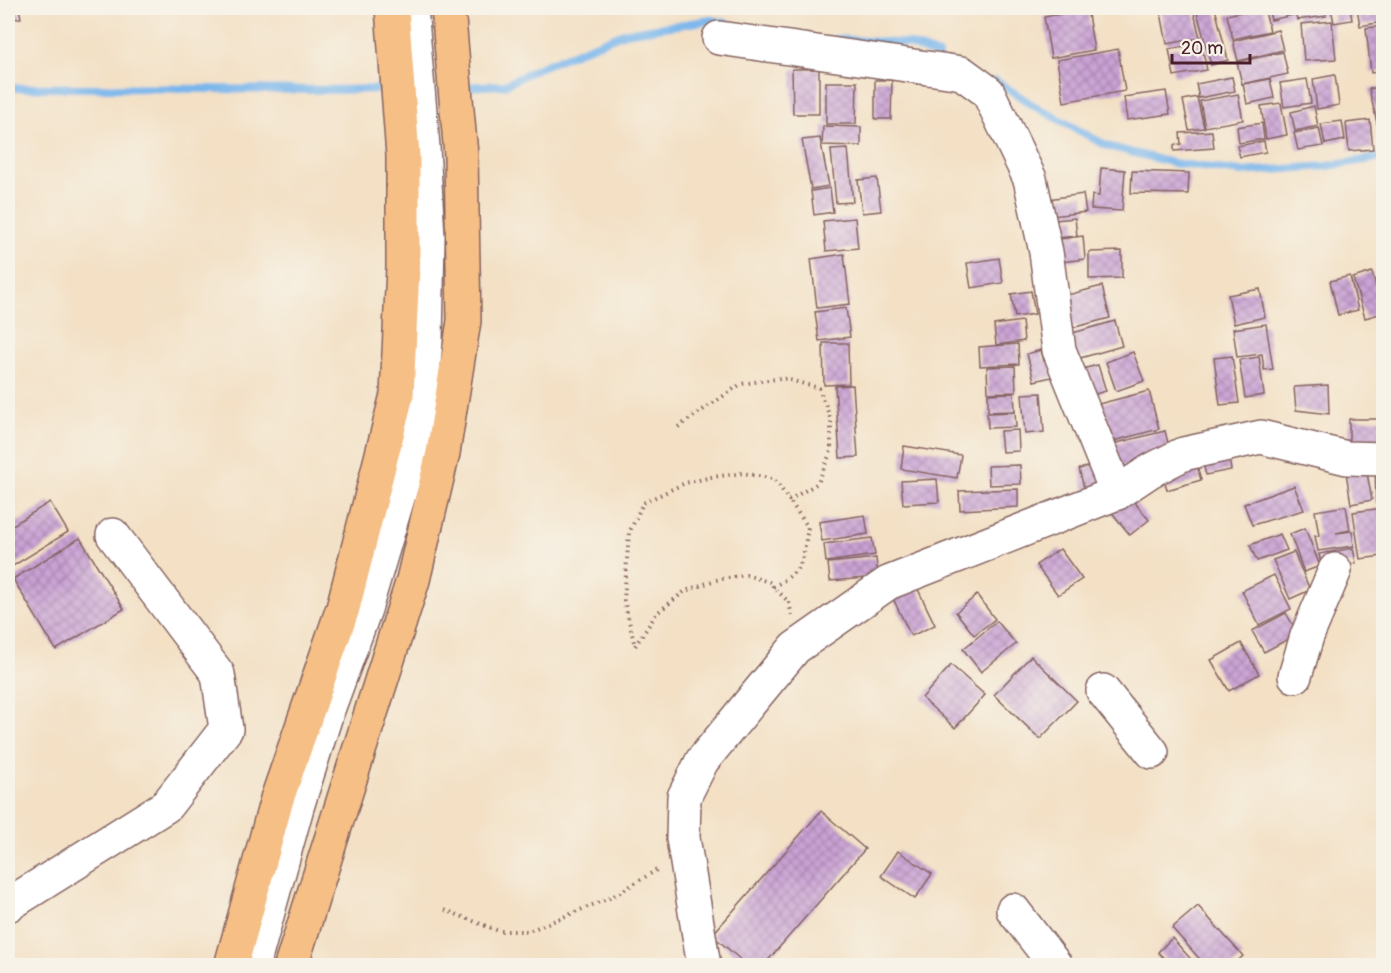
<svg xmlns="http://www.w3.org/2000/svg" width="1391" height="973" viewBox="0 0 1391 973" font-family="Pangolin,sans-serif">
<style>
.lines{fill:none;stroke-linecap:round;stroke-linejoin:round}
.stream{stroke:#79b6ec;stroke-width:8}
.building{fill:url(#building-cross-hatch)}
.minor-casing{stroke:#856361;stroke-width:36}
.major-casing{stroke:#856361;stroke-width:36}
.path{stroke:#856361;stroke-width:4;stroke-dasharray:1.5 4.5;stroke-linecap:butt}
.minor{stroke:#fff;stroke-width:33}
.major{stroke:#f5bf86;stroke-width:33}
</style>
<defs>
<pattern id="building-cross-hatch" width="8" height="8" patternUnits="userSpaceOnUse" patternTransform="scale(1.5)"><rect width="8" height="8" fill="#caa3d5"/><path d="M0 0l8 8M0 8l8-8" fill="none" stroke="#a684ad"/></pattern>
</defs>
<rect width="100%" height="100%" fill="#f7f3e8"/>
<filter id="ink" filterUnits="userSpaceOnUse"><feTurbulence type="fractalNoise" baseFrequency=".0167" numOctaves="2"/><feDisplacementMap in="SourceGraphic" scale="12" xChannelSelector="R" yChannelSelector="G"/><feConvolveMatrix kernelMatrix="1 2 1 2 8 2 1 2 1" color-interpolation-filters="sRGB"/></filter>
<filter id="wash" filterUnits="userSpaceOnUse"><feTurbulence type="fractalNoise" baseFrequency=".008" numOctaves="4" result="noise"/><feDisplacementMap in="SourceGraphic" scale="24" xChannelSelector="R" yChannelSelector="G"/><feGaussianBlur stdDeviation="1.35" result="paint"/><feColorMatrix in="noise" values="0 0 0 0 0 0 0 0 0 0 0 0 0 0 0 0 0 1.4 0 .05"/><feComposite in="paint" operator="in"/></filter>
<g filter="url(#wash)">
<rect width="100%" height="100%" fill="#f3e0c5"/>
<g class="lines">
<!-- stream -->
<g class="stream">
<path d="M836,39L908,44L938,55"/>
<path d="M996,81L1036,107L1107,146L1173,163L1241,172L1328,166L1384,157"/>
<path d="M462,87L505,85L536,69L624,33L711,20L729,24"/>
<path d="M8,88C135,86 263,92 390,89"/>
</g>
</g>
<g id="blocks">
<!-- building -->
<g class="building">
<path d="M8,8H19L21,18L8,20Z"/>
<path d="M1160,8H1193L1200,38L1167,44Z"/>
<path d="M1196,8H1215L1228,60L1211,65Z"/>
<path d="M1258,8H1264L1270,31L1233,39L1227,15Z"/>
<path d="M1268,8H1291L1293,15L1271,20Z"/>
<path d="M1294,8H1325L1326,16L1297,20Z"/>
<path d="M1331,8H1350L1352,20L1334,23Z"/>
<path d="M1357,8H1383V22L1360,26Z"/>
<path d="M1087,9L1094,50L1051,58L1044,17Z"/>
<path d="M1332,21L1336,59L1304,61L1301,24Z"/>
<path d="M1383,26V71L1371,73L1366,28Z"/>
<path d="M1278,30L1283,50L1238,61L1233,41Z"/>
<path d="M1201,43L1207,70L1174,76L1169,49Z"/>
<path d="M1118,49L1125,91L1064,102L1057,60Z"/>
<path d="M1283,52L1288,74L1242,84L1237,62Z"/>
<path d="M792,69H819V114H793Z"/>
<path d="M1335,75L1339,105L1317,109L1313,79Z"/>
<path d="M1232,77L1235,91L1199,98L1196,84Z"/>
<path d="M1270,79L1274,98L1247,104L1243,84Z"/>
<path d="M1307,79L1311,103L1284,107L1280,83Z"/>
<path d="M875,80H892L891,119H875Z"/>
<path d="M826,82H857L856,124H826Z"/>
<path d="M1383,86V135H1380L1369,89Z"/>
<path d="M1166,91L1170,114L1127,120L1124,97Z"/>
<path d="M1238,94L1243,120L1205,127L1200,101Z"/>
<path d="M1197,97L1204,128L1189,130L1183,100Z"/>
<path d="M1281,103L1287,135L1266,139L1261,106Z"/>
<path d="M1314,106L1318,126L1295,131L1291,112Z"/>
<path d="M1370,120L1373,149L1349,151L1346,123Z"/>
<path d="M1342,121L1345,140L1325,144L1321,124Z"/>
<path d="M1262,123L1264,139L1239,143L1237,127Z"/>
<path d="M823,126L861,127V146L822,145Z"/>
<path d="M1319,128L1323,146L1298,150L1294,133Z"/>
<path d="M1212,131L1214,148L1174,151V145L1181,144L1180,133Z"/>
<path d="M820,138L829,186L811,189L802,140Z"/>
<path d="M1264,141L1266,152L1240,157L1237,146Z"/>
<path d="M848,149L853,202L836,203L831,150Z"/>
<path d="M1101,168L1125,170L1122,211L1091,209L1092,195L1099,196Z"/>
<path d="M1132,171L1189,173L1188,194L1131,193Z"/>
<path d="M877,178L881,211L862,213L858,180Z"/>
<path d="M830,188L833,212L814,215L811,191Z"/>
<path d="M1083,194L1086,212L1043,217L1041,200Z"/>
<path d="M855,218L858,248L826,251L823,221Z"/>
<path d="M1075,218L1077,236L1047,239L1045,221Z"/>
<path d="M1083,236L1085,259L1053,263L1051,240Z"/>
<path d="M1122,251V278L1089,279V252Z"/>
<path d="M844,254L850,304L817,308L811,259Z"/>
<path d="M999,258L1003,283L971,288L967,263Z"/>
<path d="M1372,272L1383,313L1365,318L1353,278Z"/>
<path d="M1350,276L1358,310L1338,315L1330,281Z"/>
<path d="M1102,286L1110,318L1064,330L1056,298Z"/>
<path d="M1260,289L1265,317L1234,324L1228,295Z"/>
<path d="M1031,291L1035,314L1015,317L1011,294Z"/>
<path d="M846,308L850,337L819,341L815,312Z"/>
<path d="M1022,321L1024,341L996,345L994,325Z"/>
<path d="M1115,321L1122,346L1070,361L1062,336Z"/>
<path d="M1266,324L1273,369L1264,370L1262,354L1237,357L1233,329Z"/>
<path d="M823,343H848L849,384L824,385Z"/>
<path d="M1018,344L1019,364L980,366L979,347Z"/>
<path d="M1041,350L1044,361L1056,358L1060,375L1034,381L1027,354Z"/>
<path d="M1133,352L1144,381L1116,391L1106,362Z"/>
<path d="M1232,356L1239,403L1220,405L1214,358Z"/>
<path d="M1259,357L1264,395L1245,398L1239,360Z"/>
<path d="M1098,365L1106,391L1081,398L1074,371Z"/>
<path d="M1015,366L1016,392L988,393L987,367Z"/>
<path d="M853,385L858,457L840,458L835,386Z"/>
<path d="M1328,385L1329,414L1296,410L1294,387Z"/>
<path d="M1149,391L1159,429L1098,445L1087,407Z"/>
<path d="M1014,393L1015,411L988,412V394Z"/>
<path d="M1041,393L1044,432L1025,434L1022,394Z"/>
<path d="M1015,412L1016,427L988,428L987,413Z"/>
<rect x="1349" y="419" width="34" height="28"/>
<path d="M1018,430L1019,451L1002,452L1000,431Z"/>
<path d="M1165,431L1171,455L1111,470L1104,446Z"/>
<path d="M904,446L961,455L957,478L901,469Z"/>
<path d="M1228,454L1231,470L1206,475L1202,460Z"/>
<path d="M1195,458L1201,480L1167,490L1160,468Z"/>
<path d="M1365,462L1372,500L1351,504L1345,466Z"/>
<path d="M1098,464L1105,495L1087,499L1079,469Z"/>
<path d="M1375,464H1383V503H1376Z"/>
<path d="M1020,465L1021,484L989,485L988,466Z"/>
<path d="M937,479L939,502L903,504L901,481Z"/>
<path d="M1294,486L1304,510L1252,525L1244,504Z"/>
<path d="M1018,489V507L960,510L959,491Z"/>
<path d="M1128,494L1149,520L1130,535L1109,509Z"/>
<path d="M50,502L68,532L8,569V528Z"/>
<path d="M1346,506L1350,530L1336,533L1352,531L1354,546L1318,551L1315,536H1319L1315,511Z"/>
<path d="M1383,508V556L1360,559L1353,512Z"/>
<path d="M865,515L868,534L822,541L819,522Z"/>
<path d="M1305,528L1320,566L1304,572L1290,534Z"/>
<path d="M1280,534L1287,550L1257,561L1250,545Z"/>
<path d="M80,538L124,609L56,650L13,579Z"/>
<path d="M872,538L875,555L826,562L824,544Z"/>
<path d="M1353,548L1356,563L1322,569L1319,554Z"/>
<path d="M1060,549L1082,579L1058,595L1036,565Z"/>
<path d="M1294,552L1310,590L1290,599L1273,560Z"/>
<path d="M876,558L878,577L830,581L828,563Z"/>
<path d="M1274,575L1291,609L1259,625L1242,591Z"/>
<path d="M913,579L935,625L911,636L889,590Z"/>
<path d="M977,595L995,619L974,635L956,612Z"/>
<path d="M1286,613L1298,634L1264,652L1252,631Z"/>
<path d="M997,621L1016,644L981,672L963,649Z"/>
<path d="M1241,643L1259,674L1229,691L1211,660Z"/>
<path d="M1031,656L1077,701L1040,739L994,695Z"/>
<path d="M951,665L985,695L955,728L922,698Z"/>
<path d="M821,811L865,849L763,966H748L712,935Z"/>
<path d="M898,851L932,874L915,899L881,876Z"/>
<path d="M1198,906L1243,956L1232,966H1206L1172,928Z"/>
<path d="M1172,938L1197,966H1171L1158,952Z"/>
</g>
</g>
</g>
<g filter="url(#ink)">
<use href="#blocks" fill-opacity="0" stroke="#856361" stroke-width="1.5"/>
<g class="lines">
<defs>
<g id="minor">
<path d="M719,38L962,73L988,92L1030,179L1046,252L1059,350L1117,493"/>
<path d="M1295,676L1307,636L1335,570"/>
<path d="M1103,691L1152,752"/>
<path d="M8,905L166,806L226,729L218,674L113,535"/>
<path d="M1013,910L1056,966"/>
<path d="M253,966L297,807L326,715L365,609L418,430L426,340L428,237L423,147L411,8"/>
<path d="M704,966L683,838L684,797L702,761L795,648L888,583L1117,493L1150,471L1183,454L1261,437L1347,458L1384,459"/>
</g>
<g id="major">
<path d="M231,966L277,799L343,608L397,395L403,267V156L392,8"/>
<path d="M291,966L413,580L443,453L464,321L461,155L448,8"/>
</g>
</defs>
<!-- minor casing -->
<use href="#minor" class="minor-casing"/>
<!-- major casing -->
<use href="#major" class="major-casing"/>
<!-- path -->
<g class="path">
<path d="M678,427L741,384L782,378L819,388L831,420V451L818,483L789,500L774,479L743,473L712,477L685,483L643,503L629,533L624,600L635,646L657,613L685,591L716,580L746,575L772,583L773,587L789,602L792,617"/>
<path d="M773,587C805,569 802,562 808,527L789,500"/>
<path d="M445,910L499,931H529L612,897L660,868"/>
</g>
<!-- minor -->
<use href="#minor" class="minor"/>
<!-- major -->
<use href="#major" class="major"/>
</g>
</g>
<!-- margin -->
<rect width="1391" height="973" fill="none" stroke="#f7f3e8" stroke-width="30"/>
<!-- scale -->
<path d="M1172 54v9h78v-9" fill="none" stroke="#4a1f2b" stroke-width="3"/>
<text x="1181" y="54" font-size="18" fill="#4a1f2b" stroke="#f7f3e8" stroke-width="4.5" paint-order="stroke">20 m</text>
</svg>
